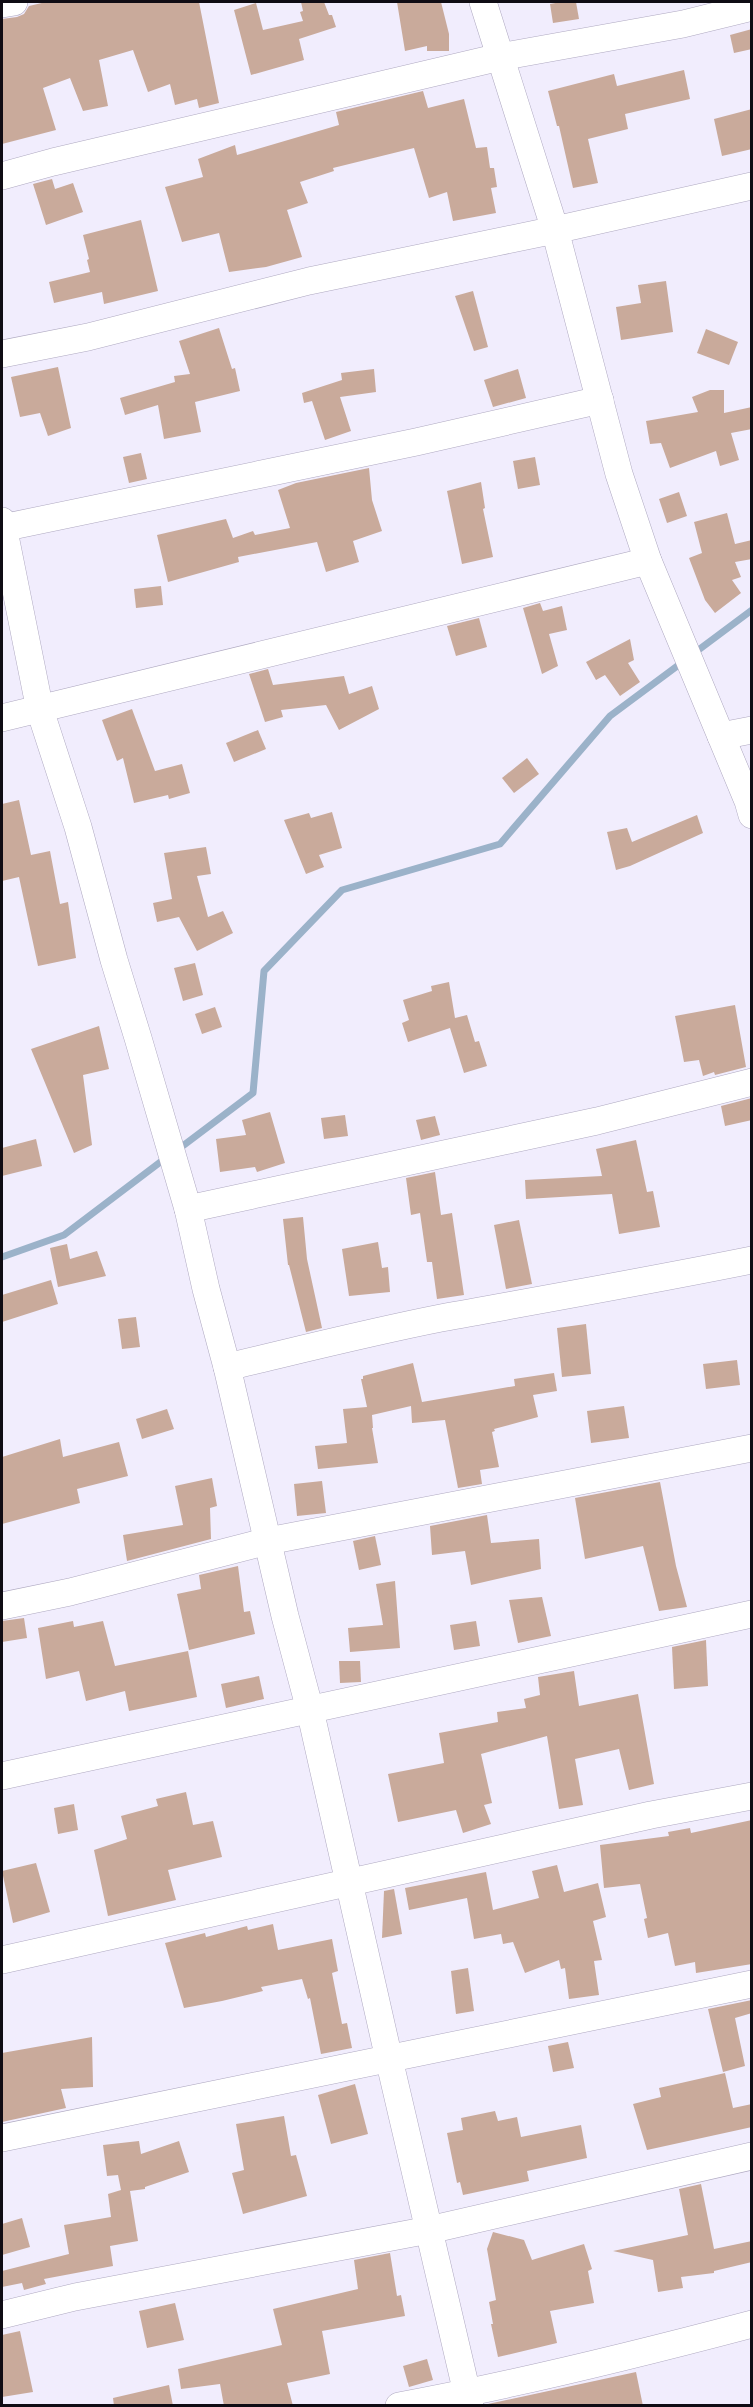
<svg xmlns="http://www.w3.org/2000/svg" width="753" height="2407" viewBox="0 0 753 2407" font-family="Raleway,sans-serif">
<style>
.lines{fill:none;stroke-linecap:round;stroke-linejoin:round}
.stream{stroke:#9bb2c9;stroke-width:7}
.building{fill:#c9aa9b}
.minor-casing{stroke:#afa9c1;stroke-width:28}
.minor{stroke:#fff;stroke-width:27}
</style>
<rect width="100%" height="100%" fill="#f1edfd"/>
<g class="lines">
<!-- stream -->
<g class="stream">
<path d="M693,654L752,610"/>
<path d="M176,1151L253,1093L264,971L342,890L500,844L610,716L684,661"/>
<path d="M2,1257L64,1235L167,1157"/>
</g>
</g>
<!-- building -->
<g class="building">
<path d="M46,2H199L219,103L199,108L197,99L175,105L170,84L148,92L133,50L99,60L108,106L83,111L70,78L43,88L56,130L2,144V19L17,17L24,14L29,6Z"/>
<path d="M301,2H324L329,15H332L336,27L299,39L304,60L251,75L234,10L256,3L263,30L303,21L300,12L303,11Z"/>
<path d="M397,2H441L449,34V51H427V46L405,51Z"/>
<path d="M561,2H576L579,19L553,23L550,4Z"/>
<path d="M752,29V49L734,53L730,35Z"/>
<path d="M684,70L690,99L625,114L628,129L588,139L598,183L573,188L559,126H557L548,91L614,74L617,86Z"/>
<path d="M423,91L428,108L464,99L476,148L487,147L490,168H494L497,187L491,188L496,213L453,221L447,192L429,198L414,148L333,168L334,171L300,182L308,203L287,210L302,257L266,267L229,272L219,233L182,242L165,187L203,177L198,159L235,145L237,155L339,125L336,112Z"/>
<path d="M752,109V149L722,156L714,119Z"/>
<path d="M52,179L55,189L73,183L83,212L46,225L33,184Z"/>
<path d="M141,220L158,291L104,304L102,292L54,303L49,282L90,272L87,260L89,259L83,235Z"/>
<path d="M666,281L673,332L621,340L616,307L641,303L638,285Z"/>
<path d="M473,291L488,347L474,351L455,296Z"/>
<path d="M219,328L232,369L235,368L240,391L195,402L201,432L164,439L158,405L125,415L120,398L175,382L174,376L190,374L179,341Z"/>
<path d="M706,329L738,342L729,365L697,353Z"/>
<path d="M58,367L71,428L48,436L40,413L20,417L11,377Z"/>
<path d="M374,369L376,392L340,397L351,431L325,440L312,401L304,403L302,393L342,380L341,373Z"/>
<path d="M518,369L526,398L493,407L484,380Z"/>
<path d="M710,390H724V413L752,407V429L731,433L739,460L720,466L716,451L670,468L661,443L650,444L646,421L698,412L692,397Z"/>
<path d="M141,453L147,479L129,483L123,457Z"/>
<path d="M535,457L540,485L518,489L513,461Z"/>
<path d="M369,468L372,500L382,531L353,541L359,562L326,572L317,542L238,557L239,562L168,582L157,535L226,519L233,538L253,531L255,535L290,528L278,490L296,483Z"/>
<path d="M481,482L485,508L483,509L493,557L462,564L447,491Z"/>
<path d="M679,492L687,516L667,523L659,499Z"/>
<path d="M727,513L735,544L752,540V559L735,562L741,577L732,580L741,593L715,613L705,600L689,558L702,553L694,522Z"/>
<path d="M161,586L163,605L136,608L134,589Z"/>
<path d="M540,603L543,611L562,606L567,630L549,634L558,666L542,674L523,608Z"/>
<path d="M479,618L487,647L456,656L447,626Z"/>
<path d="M630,639L634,660L628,663L640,682L620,696L605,675L596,680L586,662Z"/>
<path d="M268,669L273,685L344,676L349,694L372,686L379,709L339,730L326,705L281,710L283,717L265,722L249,674Z"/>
<path d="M132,709L155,771L182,764L190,793L169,799L168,795L134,803L123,758L117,761L102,720Z"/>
<path d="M258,730L266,749L234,762L226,743Z"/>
<path d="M527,758L539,774L514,793L502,778Z"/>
<path d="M19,800L31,855L50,851L60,904L68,902L76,958L38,966L19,877L2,881V804Z"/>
<path d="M332,812L342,848L319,855L324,867L306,874L284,820L309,813L311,818Z"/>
<path d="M697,815L703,833L630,866L616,870L607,832L627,828L632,842Z"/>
<path d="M206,847L211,874L197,876L208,917L223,911L233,933L197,951L179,917L157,922L153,903L172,899L164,853Z"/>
<path d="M195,963L203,995L183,1001L174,968Z"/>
<path d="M449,982L455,1018L467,1015L475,1042L479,1041L487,1066L464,1073L450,1028L408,1042L402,1023L409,1020L403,1000L432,991L431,986Z"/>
<path d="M735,1005L746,1067L715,1075L714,1072L703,1076L699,1060L684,1062L675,1016Z"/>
<path d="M215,1007L222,1027L202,1034L195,1014Z"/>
<path d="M99,1026L109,1069L83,1075L92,1145L74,1153L31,1049Z"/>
<path d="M752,1098V1120L725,1126L721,1106Z"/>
<path d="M270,1112L285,1163L257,1172L255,1167L220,1172L216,1139L246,1135L242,1120Z"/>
<path d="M345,1115L348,1136L324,1139L321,1118Z"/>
<path d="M435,1116L440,1135L421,1140L416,1120Z"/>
<path d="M36,1139L42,1166L2,1176V1148Z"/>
<path d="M636,1140L647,1192L653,1191L660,1227L619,1234L612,1194L526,1199L525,1180L602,1176L596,1149Z"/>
<path d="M435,1172L441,1215L452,1213L464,1295L437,1299L432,1262H427L420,1213L411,1215L406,1178Z"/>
<path d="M303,1217L307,1259L322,1328L306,1332L289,1265H288L283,1219Z"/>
<path d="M519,1220L532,1284L506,1289L494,1225Z"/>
<path d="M378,1242L382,1268L388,1267L390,1292L349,1296L342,1249Z"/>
<path d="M67,1244L70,1259L97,1251L106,1276L58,1287L50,1248Z"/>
<path d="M51,1280L58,1304L2,1322V1295Z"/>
<path d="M136,1317L140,1347L122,1349L118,1319Z"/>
<path d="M586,1324L591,1374L562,1377L557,1328Z"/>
<path d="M737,1360L740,1385L706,1389L703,1364Z"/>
<path d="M413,1363L422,1402L515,1386L514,1379L554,1373L557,1391L533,1395L538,1417L494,1429L495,1431L492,1432L499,1467L480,1470L482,1484L458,1488L445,1420L412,1423L411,1406L372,1415L373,1428H372L378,1463L318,1469L315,1446L347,1443L343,1409L367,1407L361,1379H363V1376Z"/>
<path d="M624,1406L629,1438L591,1443L587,1411Z"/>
<path d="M167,1409L174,1429L142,1439L136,1419Z"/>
<path d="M60,1439L63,1457L119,1442L128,1476L77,1489L80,1503L2,1524V1457Z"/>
<path d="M212,1478L217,1506L210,1508L211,1539L127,1561L123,1535L183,1525L175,1486Z"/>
<path d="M322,1481L326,1513L297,1516L294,1484Z"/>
<path d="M660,1482L676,1566L687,1607L659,1611L643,1546L585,1559L575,1498Z"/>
<path d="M487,1515L491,1543L539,1539L541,1569L471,1585L465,1551L432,1555L430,1526Z"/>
<path d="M375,1536L381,1565L359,1570L353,1541Z"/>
<path d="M238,1566L244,1612L250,1611L255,1634L189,1650L177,1594L201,1589L199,1575Z"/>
<path d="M395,1581L400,1648L350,1652L348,1628L383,1625L376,1584Z"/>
<path d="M542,1597L551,1636L518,1643L509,1600Z"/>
<path d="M24,1618L27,1638L2,1642V1621Z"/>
<path d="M73,1621L74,1627L103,1621L115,1666L188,1651L197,1697L129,1711L125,1691L86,1701L79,1671L46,1679L38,1628Z"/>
<path d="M476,1621L480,1646L454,1650L450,1625Z"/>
<path d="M706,1640L708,1686L674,1689L672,1647Z"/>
<path d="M339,1661H360L361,1682L340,1683Z"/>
<path d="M574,1671L579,1706L638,1694L654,1784L629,1790L619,1749L575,1759L583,1805L559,1809L547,1736L481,1754L492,1803L484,1805L491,1824L463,1833L456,1810L398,1822L388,1774L444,1763L439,1733L498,1722L497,1712L526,1708L524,1699L540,1695L538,1677Z"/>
<path d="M259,1676L264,1699L226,1708L221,1684Z"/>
<path d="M186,1792L193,1825L213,1821L222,1857L168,1870L176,1900L108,1916L94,1850L127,1839L121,1816L158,1806L156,1799Z"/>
<path d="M74,1804L78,1830L58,1834L54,1808Z"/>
<path d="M752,1820V1964L696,1973L695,1962L675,1966L668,1933L648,1938L644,1919L647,1918L640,1884L604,1888L600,1845L669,1836L668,1832L690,1828L691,1833Z"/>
<path d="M36,1863L50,1912L13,1923L2,1871Z"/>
<path d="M557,1865L564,1892L598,1883L606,1917L593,1921L602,1960L594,1961L599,1995L569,1999L565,1968L561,1969L559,1960L525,1973L513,1942L503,1944L501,1934L474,1939L467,1898L409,1910L405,1888L486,1872L493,1910L539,1898L532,1871Z"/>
<path d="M394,1889L402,1934L382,1938L384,1891Z"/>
<path d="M273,1924L278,1950L332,1939L338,1971L332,1973L342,2024L347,2023L352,2048L321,2054L310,1998L308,1999L302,1979L261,1987L263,1991L222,2001L184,2008L165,1943L205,1933L206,1937L247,1926L248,1930Z"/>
<path d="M468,1968L474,2011L456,2014L451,1971Z"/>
<path d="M752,2000V2013L735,2018L745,2066L723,2072L708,2009Z"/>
<path d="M92,2037L93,2087L61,2089L66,2108L2,2122V2053Z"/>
<path d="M568,2042L574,2068L553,2072L548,2046Z"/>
<path d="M725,2073L733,2108L752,2104V2127L647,2150L633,2104L661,2097L659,2088Z"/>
<path d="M355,2084L368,2134L331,2144L318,2095Z"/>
<path d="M495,2111L498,2121L517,2117L521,2137L581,2125L587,2158L527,2171L529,2181L463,2195L460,2182L457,2183L447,2133L463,2130L461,2118Z"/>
<path d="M284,2116L291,2156L296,2155L307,2196L243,2214L232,2173L244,2170L236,2124Z"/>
<path d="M139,2141L141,2154L179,2141L189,2172L145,2187V2189L130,2191L138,2241L110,2246L113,2266L44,2279L46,2284L24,2290L22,2283L2,2287V2271L69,2254L64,2225L111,2217L108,2194L121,2190L118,2175L107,2176L103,2145Z"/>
<path d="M701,2184L714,2249L752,2241V2262L714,2271V2273L681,2277L683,2288L658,2292L653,2260L613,2251L688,2235L679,2189Z"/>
<path d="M22,2218L30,2247L2,2255V2224Z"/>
<path d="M493,2232L524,2240L532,2260L584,2244L592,2269L588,2271L594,2303L550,2311L557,2343L498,2357L491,2324H493L489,2302L496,2300L487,2249Z"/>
<path d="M390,2253L397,2296L401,2295L405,2316L322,2331L330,2374L287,2383L293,2406H224L220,2384L181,2389L178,2369L282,2345L273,2309L358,2289L354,2260Z"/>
<path d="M175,2303L184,2340L147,2348L139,2311Z"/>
<path d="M20,2331L33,2392L2,2397V2335Z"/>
<path d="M427,2359L433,2380L409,2387L403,2366Z"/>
<path d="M636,2372L643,2406H488V2404Z"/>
<path d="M169,2385L173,2406H114L113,2398Z"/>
</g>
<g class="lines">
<defs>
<g id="minor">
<path d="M483,2L555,230L619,474L648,561L748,801L752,815"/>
<path d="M2,4L14,2"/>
<path d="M2,176L53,162L500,57L683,24L752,7"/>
<path d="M2,354L88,337L309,281L555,230L752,186"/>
<path d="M2,521L40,710L78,827L114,960L138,1038L188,1209L206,1289L227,1367L285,1616L310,1710L389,2059L470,2406"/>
<path d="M2,528L416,442L600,400"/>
<path d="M2,718L648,561"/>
<path d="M721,736L752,730"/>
<path d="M188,1209L597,1121L752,1082"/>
<path d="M227,1367C299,1350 370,1332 441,1318C545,1299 648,1281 752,1260"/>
<path d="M2,1606L70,1592L268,1541L752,1448"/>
<path d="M2,1776L752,1614"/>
<path d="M2,1960L651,1815L752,1796"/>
<path d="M2,2138L752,1984"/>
<path d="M2,2315L75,2297L429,2230L752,2156"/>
<path d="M399,2406C518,2384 635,2355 752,2324"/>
</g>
</defs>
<!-- minor casing -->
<use href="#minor" class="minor-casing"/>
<!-- minor -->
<use href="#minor" class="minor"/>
</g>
<!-- border -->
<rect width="753" height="2407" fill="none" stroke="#0f0c14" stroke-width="6"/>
</svg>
